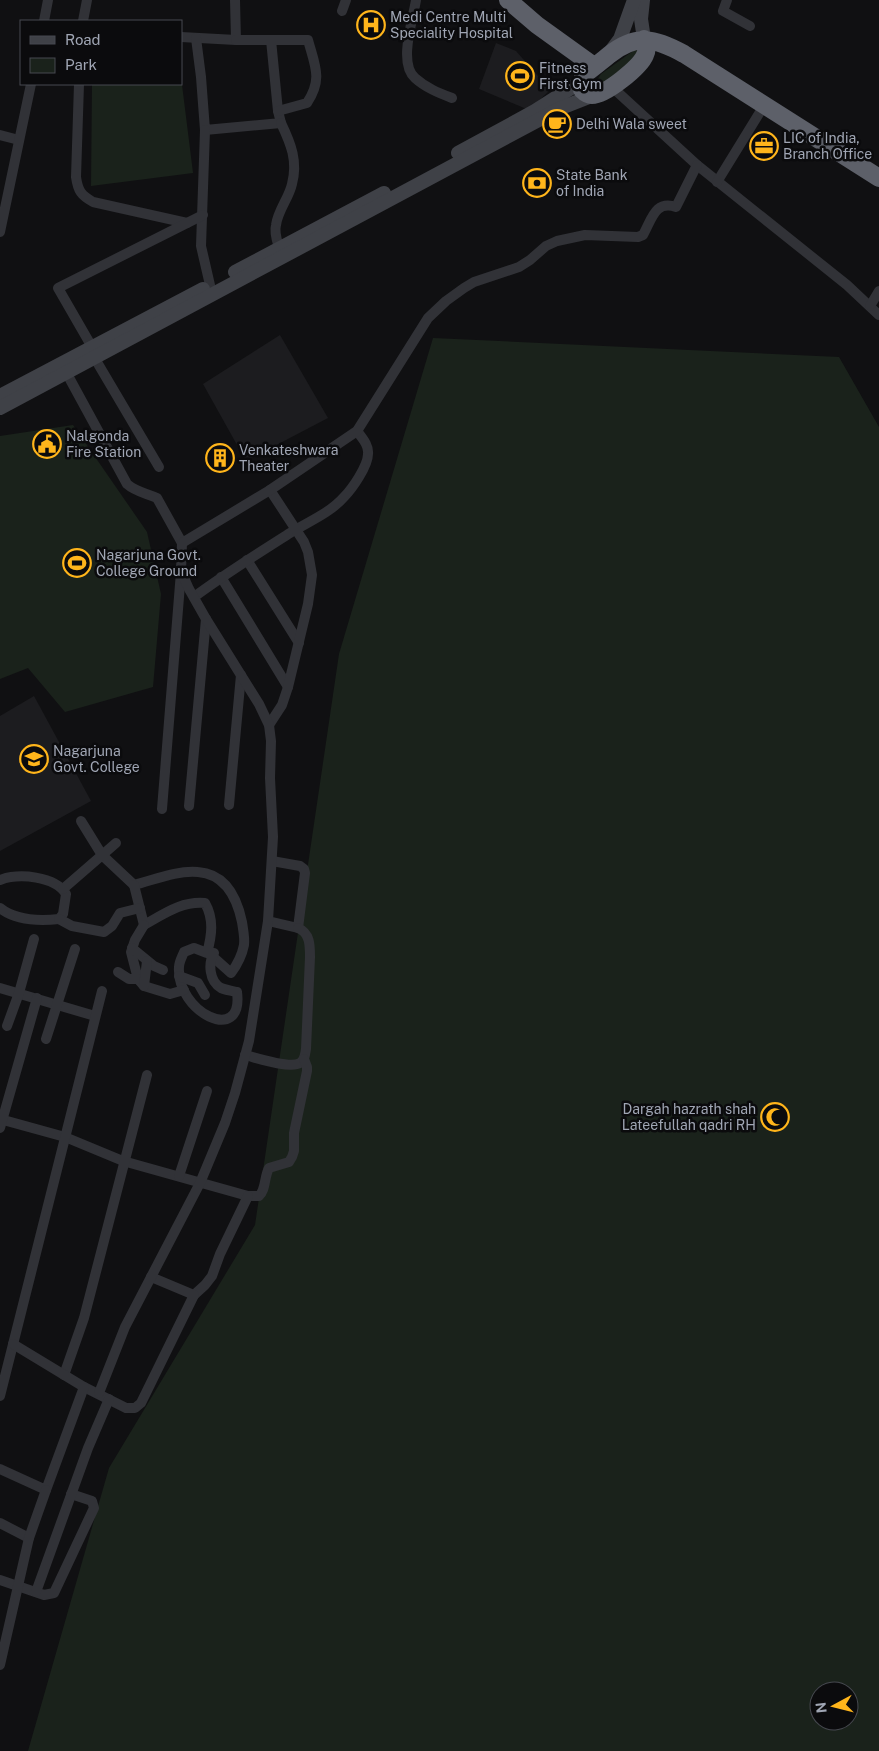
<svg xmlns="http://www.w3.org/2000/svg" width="879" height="1751" viewBox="0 0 879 1751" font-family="'Public Sans',sans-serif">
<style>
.built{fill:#1c1c1f}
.green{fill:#1a221b;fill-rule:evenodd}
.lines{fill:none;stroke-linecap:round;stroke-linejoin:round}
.street{stroke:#313237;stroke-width:10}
.secondary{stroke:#3f4147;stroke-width:14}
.highway{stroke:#5d6069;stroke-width:18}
.labels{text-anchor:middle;stroke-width:5;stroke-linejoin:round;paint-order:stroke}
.poi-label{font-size:14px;fill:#a0a6b4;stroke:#0b0b0d;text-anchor:start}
</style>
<rect width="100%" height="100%" fill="#101012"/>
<!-- built -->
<g class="built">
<path d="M496,43L516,51L550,90L529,110L479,89Z"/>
<path d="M280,335L328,418L246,461L203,384Z"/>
<path d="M34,696L91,801L0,851V716Z"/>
</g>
<!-- green -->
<g class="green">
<path d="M640,46L643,55L595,89L596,82L601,74Z"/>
<path d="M181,77L193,173L91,186L92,84H181Z"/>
<path d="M433,338L839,357L879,427V1751H28L109,1468L255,1225L339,654ZM819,1691H849V1721H819Z"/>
<path d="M73,425L147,532L161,594L153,687L65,712L28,668L0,679V436Z"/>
</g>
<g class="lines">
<!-- street -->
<g class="street">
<path d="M416,0C413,20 398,63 415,78C426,88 439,93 452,98"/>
<path d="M727,0L723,11L750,26"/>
<path d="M342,11L346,0"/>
<path d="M44,21L48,0"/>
<path d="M83,21L87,0"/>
<path d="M181,37L236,40L235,0"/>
<path d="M196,38L201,77L205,130L281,123L278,111L271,40"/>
<path d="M236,40H308C315,66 323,79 307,103L278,111"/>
<path d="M79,84L76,177C78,191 81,195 93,202L187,223"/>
<path d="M612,87L697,165L847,285L879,315"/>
<path d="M205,130L201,246L210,285"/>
<path d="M0,135L19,140"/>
<path d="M717,182L760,112"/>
<path d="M0,232L31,84"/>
<path d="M279,248C277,241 274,232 276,225C278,210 289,198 292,184C298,161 291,144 281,123"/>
<path d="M870,306L879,291"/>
<path d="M92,347L58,288L203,215"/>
<path d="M94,357L159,467"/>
<path d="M66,372L127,484C136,492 146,493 157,498L182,543"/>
<path d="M247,560L299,643"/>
<path d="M221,577L288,687"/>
<path d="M194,597C225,574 257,554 290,533C308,522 330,513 344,497C352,489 368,466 368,454C369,445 362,438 357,431"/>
<path d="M269,725L282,705L288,687L308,604L312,575L308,552L304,542L270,490"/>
<path d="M229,805L241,675"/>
<path d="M189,806L206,619"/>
<path d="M162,809L181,572"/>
<path d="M81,821L102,855L134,885C154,880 177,870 198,872C226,874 237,898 242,922C243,929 245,938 244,945C242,955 237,965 231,973L212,956"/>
<path d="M0,880C19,873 55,876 66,894L63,914L59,919C40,921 16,921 0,908"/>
<path d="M134,885L144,925C164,914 181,901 205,903C214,919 212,935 207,953L194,948L184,952C182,957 179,962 179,967C176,1012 244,1046 237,992C232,991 226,990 221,988C209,981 208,963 214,953H207"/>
<path d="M63,889L116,843"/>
<path d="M59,919L72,926L104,932L112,926L120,913L140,908"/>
<path d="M268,921L298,928L305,873L304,869L300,866L272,861"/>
<path d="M144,925L135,940L131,952L138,979L144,986L170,994L184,990"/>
<path d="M132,948L154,966L163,970"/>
<path d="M118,972L129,979H138"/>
<path d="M179,976L198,983L205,995"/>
<path d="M144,986L147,961"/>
<path d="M0,988L95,1016"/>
<path d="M7,1026L19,993L34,939"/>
<path d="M46,1039L75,949"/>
<path d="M245,1055C257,1058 290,1069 300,1063C305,1060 305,1054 306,1049L310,957C310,945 310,933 298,928"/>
<path d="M0,1119L65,1137L123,1161L248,1196H259C266,1190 264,1177 269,1168L289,1162L292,1157L294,1151V1133L307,1071V1067L304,1059"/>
<path d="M0,1128L37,998"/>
<path d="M179,1176L207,1091"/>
<path d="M194,1295L205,1285L212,1276L220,1254L248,1196"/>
<path d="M64,1375L84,1318L147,1075"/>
<path d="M84,1387L126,1408H135L141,1403L194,1295L151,1277"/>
<path d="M99,1393L125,1327L200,1183L225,1123L235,1093L249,1041L268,921L273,837L270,778L271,741L269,725L259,704L206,619L189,589L181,571L182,543L270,490L357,431L428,318L446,301L464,288L474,282L519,267L530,260L546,246L557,241L585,235L638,237L643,235C652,219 655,200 676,207L697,165"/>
<path d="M0,1396L102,991"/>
<path d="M0,1469L46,1490L84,1387L13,1344"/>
<path d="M0,1523L29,1538"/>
<path d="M0,1580L44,1595L54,1593L94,1508L92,1501L71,1494"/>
<path d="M36,1592L88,1448L109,1399"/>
<path d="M0,1665L29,1538L46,1490"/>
</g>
<!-- secondary -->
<g class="secondary">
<path d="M643,0L641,19L644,39"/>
<path d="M611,51L620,39L634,0"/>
<path d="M458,153L535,111L582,81"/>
<path d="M235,272L384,193"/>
<path d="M0,396L203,289"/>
<path d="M0,408L561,108L594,95"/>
</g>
<!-- highway -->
<g class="highway">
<path d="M508,0L537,25L594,66"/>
<path d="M644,39C646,44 648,49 645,55C640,67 606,95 592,95C588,95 585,93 582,90V81L584,75C592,68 601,62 609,55C636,33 655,38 684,54L879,178"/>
</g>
</g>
<!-- icons -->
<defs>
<symbol id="hospital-ring" viewBox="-11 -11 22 22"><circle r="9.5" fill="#0b0b0d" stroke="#ffb51b" stroke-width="1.5"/><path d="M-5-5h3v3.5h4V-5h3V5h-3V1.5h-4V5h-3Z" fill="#ffb51b"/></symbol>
<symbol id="stadium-ring" viewBox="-11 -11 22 22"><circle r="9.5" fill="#0b0b0d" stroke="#ffb51b" stroke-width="1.5"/><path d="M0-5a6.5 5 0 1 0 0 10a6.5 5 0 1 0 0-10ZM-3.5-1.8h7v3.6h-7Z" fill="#ffb51b"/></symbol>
<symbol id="cafe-ring" viewBox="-11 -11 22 22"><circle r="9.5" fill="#0b0b0d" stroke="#ffb51b" stroke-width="1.5"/><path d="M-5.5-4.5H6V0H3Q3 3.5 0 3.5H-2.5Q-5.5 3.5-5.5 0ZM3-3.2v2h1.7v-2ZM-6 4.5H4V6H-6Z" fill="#ffb51b"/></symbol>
<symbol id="office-ring" viewBox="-11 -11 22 22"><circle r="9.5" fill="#0b0b0d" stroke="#ffb51b" stroke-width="1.5"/><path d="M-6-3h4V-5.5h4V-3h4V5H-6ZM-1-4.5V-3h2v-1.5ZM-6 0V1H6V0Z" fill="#ffb51b"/></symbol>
<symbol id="bank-ring" viewBox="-11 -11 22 22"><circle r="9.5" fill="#0b0b0d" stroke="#ffb51b" stroke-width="1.5"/><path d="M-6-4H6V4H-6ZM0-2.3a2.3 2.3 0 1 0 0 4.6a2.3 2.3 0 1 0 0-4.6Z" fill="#ffb51b"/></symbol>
<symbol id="civic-ring" viewBox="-11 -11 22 22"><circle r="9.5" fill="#0b0b0d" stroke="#ffb51b" stroke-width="1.5"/><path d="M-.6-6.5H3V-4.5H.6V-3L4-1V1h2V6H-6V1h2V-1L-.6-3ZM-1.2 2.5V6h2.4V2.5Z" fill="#ffb51b"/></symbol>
<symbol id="building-ring" viewBox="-11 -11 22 22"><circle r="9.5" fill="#0b0b0d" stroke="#ffb51b" stroke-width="1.5"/><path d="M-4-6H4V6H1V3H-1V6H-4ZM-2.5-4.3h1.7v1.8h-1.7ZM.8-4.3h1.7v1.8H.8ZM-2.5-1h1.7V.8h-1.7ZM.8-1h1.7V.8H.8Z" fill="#ffb51b"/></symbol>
<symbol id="university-ring" viewBox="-11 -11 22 22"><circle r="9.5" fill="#0b0b0d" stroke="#ffb51b" stroke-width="1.5"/><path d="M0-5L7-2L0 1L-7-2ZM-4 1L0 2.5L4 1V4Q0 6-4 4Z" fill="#ffb51b"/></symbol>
<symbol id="mosque-ring" viewBox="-11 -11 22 22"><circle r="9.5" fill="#0b0b0d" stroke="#ffb51b" stroke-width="1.5"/><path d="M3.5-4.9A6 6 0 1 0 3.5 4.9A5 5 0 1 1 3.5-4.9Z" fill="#ffb51b"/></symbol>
</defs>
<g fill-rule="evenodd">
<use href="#hospital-ring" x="355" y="9" width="32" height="32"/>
<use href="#stadium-ring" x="504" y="60" width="32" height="32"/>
<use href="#cafe-ring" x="541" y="108" width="32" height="32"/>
<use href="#office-ring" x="748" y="130" width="32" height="32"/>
<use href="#bank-ring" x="521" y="167" width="32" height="32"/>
<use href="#civic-ring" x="31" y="428" width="32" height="32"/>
<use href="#building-ring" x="204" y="442" width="32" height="32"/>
<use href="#stadium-ring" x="61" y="547" width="32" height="32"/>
<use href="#university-ring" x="18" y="743" width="32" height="32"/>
<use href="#mosque-ring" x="759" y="1101" width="32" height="32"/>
</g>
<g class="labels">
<!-- poi labels -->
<g class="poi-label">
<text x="390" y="22">Medi Centre Multi<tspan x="390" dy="16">Speciality Hospital</tspan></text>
<text x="539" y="73">Fitness<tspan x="539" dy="16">First Gym</tspan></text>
<text x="576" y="129">Delhi Wala sweet</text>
<text x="783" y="143">LIC of India,<tspan x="783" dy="16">Branch Office</tspan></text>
<text x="556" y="180">State Bank<tspan x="556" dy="16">of India</tspan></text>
<text x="66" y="441">Nalgonda<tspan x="66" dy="16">Fire Station</tspan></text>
<text x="239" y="455">Venkateshwara<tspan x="239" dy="16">Theater</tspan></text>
<text x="96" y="560">Nagarjuna Govt.<tspan x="96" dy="16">College Ground</tspan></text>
<text x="53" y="756">Nagarjuna<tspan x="53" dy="16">Govt. College</tspan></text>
<text x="756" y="1114" text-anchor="end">Dargah hazrath shah<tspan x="756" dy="16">Lateefullah qadri RH</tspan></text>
</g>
</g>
<!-- legend -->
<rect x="20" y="20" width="162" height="65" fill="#0b0b0d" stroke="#474950"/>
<rect x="30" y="36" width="25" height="8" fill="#3f4147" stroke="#474950"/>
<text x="65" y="45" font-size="15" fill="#a0a6b4">Road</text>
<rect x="30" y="58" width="25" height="15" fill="#1a221b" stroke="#474950"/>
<text x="65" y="70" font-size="15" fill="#a0a6b4">Park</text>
<!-- north arrow -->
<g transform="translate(834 1706) rotate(263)"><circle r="24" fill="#0b0b0d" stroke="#474950"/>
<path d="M0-4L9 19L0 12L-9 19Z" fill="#ffb51b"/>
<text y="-8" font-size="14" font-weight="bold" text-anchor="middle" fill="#a0a6b4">N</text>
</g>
</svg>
